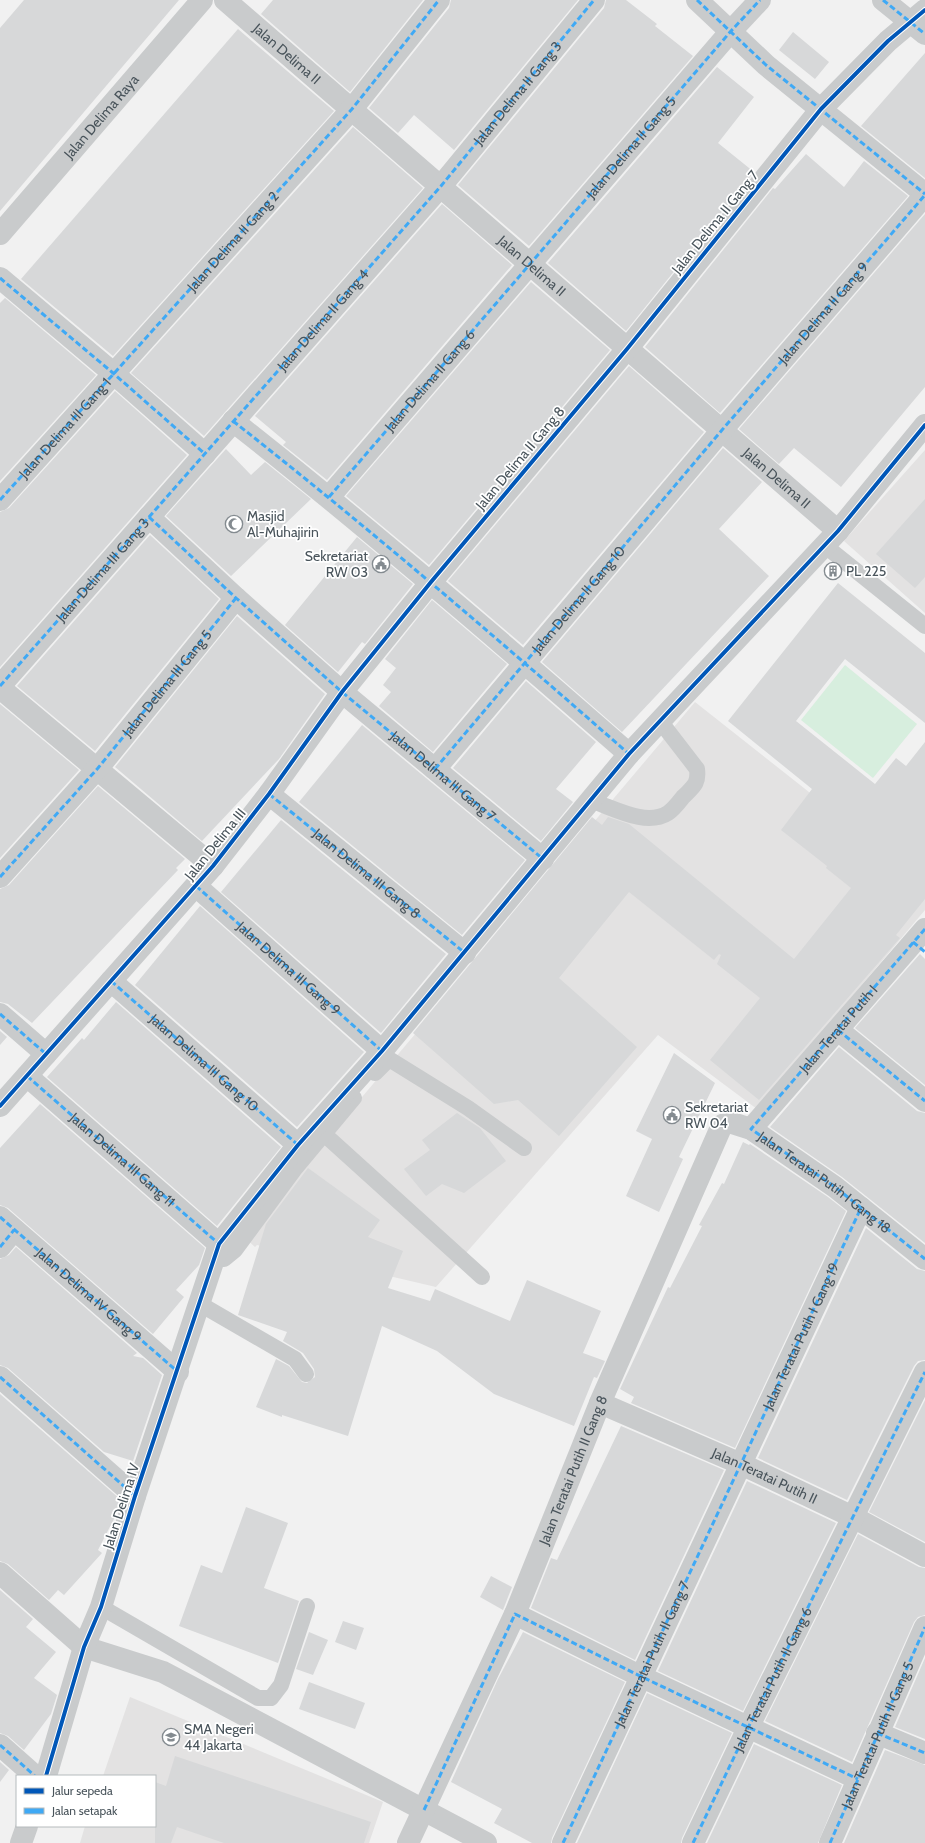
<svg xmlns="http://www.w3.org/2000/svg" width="925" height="1843" viewBox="0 0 925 1843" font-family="Cabin,sans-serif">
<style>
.education{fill:#e3e2e2}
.green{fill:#d7eede}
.building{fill:#d7d8d9}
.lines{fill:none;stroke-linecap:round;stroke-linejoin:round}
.service{stroke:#c9cbcc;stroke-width:16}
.minor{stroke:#c9cbcc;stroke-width:22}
.tertiary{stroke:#c9cbcc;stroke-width:22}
.quiet{stroke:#3fa9f5;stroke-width:3;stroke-dasharray:6 3;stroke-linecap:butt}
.cycleway-casing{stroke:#fff;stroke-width:6}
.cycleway{stroke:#0057b8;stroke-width:4}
.labels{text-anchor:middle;stroke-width:3.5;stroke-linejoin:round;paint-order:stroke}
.street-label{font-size:14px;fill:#49545b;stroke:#fff}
.poi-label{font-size:14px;fill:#49545b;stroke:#fff;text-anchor:start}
</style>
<rect width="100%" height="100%" fill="#f1f1f1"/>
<!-- education -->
<g class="education">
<path d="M925,450V613L844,541Z"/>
<path d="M695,702L852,826L925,869V910L757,1109L658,1035L436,1287L257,1245L255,1247L244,1237Z"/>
<path d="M130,1697L383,1802L369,1843H80L85,1826H155V1776H103Z"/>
</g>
<!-- green -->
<path class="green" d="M845,665L917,724L873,778L801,720Z"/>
<!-- building -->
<g class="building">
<path d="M24,0H179L0,211V28Z"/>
<path d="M273,0H423L350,92L261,14Z"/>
<path d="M451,0H578L454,150L414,115L398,133L369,108L449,8Z"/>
<path d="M606,0H626L657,24L655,26L693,56L529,246L458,185L604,8Z"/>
<path d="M238,29L334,111L113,356L21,279Z"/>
<path d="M793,32L829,62L815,79L779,50Z"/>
<path d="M925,53V178L861,126Z"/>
<path d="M717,67L754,97L718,143L754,172L626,331L548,263Z"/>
<path d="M353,127L423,188L204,436L131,373Z"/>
<path d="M806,154L844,187L864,161L908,196L720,413L645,347L773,188L775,189Z"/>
<path d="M442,204L512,265L327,480L283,445L286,442L255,416Z"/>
<path d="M925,214V387L841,487L794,448L779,464L739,429Z"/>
<path d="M531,282L610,350L429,565L346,496Z"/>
<path d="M5,298L96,375L0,481V303Z"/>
<path d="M629,366L704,432L523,645L448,581Z"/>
<path d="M115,391L187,455L0,667V512L9,508Z"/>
<path d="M723,448L762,482L719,529L769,576L622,732L542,662Z"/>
<path d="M226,449L251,475L265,462L311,499L231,576L166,516Z"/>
<path d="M925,499V577L915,588L876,554Z"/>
<path d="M150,535L219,599L95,751L17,686Z"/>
<path d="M357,537L413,584L365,644L362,642L338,672L285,625Z"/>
<path d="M838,583L925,653V723L845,659L796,721L875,784L896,758L906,766L925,742V899L896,935L900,938L759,1100L710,1060L760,998L717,964L721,955L719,954L714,960L629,892L559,978L637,1047L559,1136L518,1100L494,1104L413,1033L592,817L602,825L608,817L629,824L794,959L851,888L826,868L827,866L781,830L812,789L728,721Z"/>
<path d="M432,600L507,664L433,752L379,706L391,692L383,685L396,668L385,659Z"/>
<path d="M237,616L325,694L279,759L202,841L115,767Z"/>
<path d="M526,681L596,742L556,789L573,802L541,841L453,768Z"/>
<path d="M0,704L79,770L0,858Z"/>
<path d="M362,725L525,860L462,935L299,802Z"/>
<path d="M98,786L185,859L176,868L178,870L32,1023L8,1004L0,1002V889L9,885Z"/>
<path d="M281,820L446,954L381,1033L221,892Z"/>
<path d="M200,906L364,1052L297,1127L135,985Z"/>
<path d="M920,954L925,959V1085L855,1028Z"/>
<path d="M116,1002L281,1147L217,1226L47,1077L82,1038L84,1040Z"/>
<path d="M0,1031L7,1037L0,1045Z"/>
<path d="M839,1047L917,1111L925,1113V1243L842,1177L770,1127Z"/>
<path d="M674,1053L715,1083L679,1157L683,1159L659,1212L626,1196L652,1139L636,1131Z"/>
<path d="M40,1104L205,1248L199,1265L176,1290L184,1297L153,1334L8,1208L0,1205V1148Z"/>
<path d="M457,1113L480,1128L506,1161L464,1193L442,1184L426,1196L404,1169L430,1150L422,1140Z"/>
<path d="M743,1142L749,1145L750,1144L828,1197L846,1211L735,1448L631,1403L634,1397L620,1389L668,1287L670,1288L702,1226L699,1225L722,1183L724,1184Z"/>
<path d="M308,1168L380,1220L368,1237L403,1251L388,1288L430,1301L435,1289L510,1321L527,1280L601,1311L583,1353L605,1361L597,1378L594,1377L574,1426L494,1394L437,1351L382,1326L348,1436L282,1415V1417L256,1407L276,1359L289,1366L302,1382L307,1383L315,1377L314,1369L303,1353L283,1341L287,1332L238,1315L266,1224Z"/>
<path d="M866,1228L917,1269L925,1271V1360L918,1361L914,1366L847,1500L758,1458Z"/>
<path d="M16,1247L137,1353L133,1356L143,1358L162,1375L133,1461L104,1452L8,1368L0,1365V1259L9,1255Z"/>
<path d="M0,1394L121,1500L117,1513L98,1550L102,1553L64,1595L58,1590L49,1600L8,1564L0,1561Z"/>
<path d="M925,1400V1542L869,1512Z"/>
<path d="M621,1426L724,1470L635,1660L531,1608L551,1558L557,1560Z"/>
<path d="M747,1481L836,1523L743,1711L658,1671Z"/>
<path d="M246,1507L288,1523L264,1588L299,1601L278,1663L179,1626L201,1565L222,1573Z"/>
<path d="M858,1534L919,1567L925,1568V1615L918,1617L914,1622L852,1762L765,1721Z"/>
<path d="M491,1576L512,1587L503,1610L480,1597Z"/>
<path d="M0,1590L33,1619L26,1627L56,1652L34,1678L57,1695L51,1714L24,1750L8,1736L0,1733Z"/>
<path d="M343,1621L364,1628L356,1650L335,1642Z"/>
<path d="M309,1632L328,1640L313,1675L296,1669Z"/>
<path d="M523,1632L625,1682L552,1838L551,1843H532L494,1823L502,1809L451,1782L498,1679Z"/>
<path d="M925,1658V1739L895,1727Z"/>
<path d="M309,1682L365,1703L355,1729L299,1709Z"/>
<path d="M647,1693L732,1733L682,1838L681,1843H577Z"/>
<path d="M754,1744L842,1785L818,1843H707Z"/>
<path d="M885,1750L925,1765V1843H844Z"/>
<path d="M175,1756L371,1822L364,1843H224L177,1827L171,1843H155V1782L166,1786Z"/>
<path d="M0,1762L9,1770L0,1782Z"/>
</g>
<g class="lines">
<!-- service -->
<g class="service">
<path d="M824,545L925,626"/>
<path d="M592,801C614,808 646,827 668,813C674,809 679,802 683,797C693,787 699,784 697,769L660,721"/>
<path d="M375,1073L389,1059L468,1108L524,1148"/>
<path d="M324,1134L482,1277"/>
<path d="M215,1257L224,1259L235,1250L294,1170L354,1098"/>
<path d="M200,1304L295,1359L306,1374"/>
<path d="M101,1607L258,1698H271L281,1685L307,1606"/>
</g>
<!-- minor -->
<g class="minor">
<path id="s1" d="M225,0L838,531"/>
<path d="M697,0L766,65L925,194"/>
<path d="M883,0L925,34"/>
<path d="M0,278L113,373L205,454"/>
<path d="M233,421C369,528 499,640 629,754"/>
<path id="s2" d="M329,497L731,31L760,0"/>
<path id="s3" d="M0,500L352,109L439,0"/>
<path id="s4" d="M149,517L236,598L342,692L543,859"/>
<path id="s5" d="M0,686L441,186L594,0"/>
<path d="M0,688L213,866"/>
<path d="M435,769L722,430L925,195"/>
<path d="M269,794L465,953"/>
<path id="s6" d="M0,877L98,768L236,598"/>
<path d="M196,886L382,1051"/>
<path id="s7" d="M111,981L298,1145"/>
<path d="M0,1014L46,1054"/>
<path d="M838,1030L925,1101"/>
<path d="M27,1076L219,1244"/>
<path d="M0,1106L213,866L269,794L342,692L431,582L627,349L821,109L888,41L925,10"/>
<path id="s8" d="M751,1129L925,929"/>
<path d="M0,1217L178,1372"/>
<path d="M0,1247L14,1230"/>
<path d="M0,1377L135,1496"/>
<path id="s9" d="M600,1403L741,1464L853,1517L925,1556"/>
<path d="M0,1573L84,1647L163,1672L486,1843"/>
<path d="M515,1614L642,1677L858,1779"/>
<path d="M877,1733L925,1753"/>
<path d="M0,1745L35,1776"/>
<path d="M46,1776L84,1647L101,1607L135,1496L219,1244L298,1145L382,1051L629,754L838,531L925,425"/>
<path d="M21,1843L27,1826"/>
<path id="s10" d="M408,1843L515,1614L600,1403L722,1125L729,1122L751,1129L835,1187L925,1259"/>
<path d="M563,1843L861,1208"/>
<path d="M693,1843L748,1728L925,1372"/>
<path d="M830,1843L925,1627"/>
</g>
<!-- tertiary -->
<path class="tertiary" id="s11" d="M0,234L202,0"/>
<!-- quiet -->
<g class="quiet">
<path d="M697,0L766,65L925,194"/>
<path d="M883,0L925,34"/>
<path d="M0,278L113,373L205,454"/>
<path d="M233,421C369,528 499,640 629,754L628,756"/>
<path d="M329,497L731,31L760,0"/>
<path d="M0,500L352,109L439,0"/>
<path d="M149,517L236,598L342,692L543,859"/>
<path d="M0,686L441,186L594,0"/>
<path id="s12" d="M435,769L722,430L925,195"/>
<path id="s13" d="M269,794L465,953"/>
<path d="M0,877L98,768L236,598"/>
<path id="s14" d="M196,886L382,1051"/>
<path id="s15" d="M925,929L751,1129L835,1187L925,1259"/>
<path d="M913,942L925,952"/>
<path d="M111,981L298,1145"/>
<path d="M0,1014L46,1054"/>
<path d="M838,1030L925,1101"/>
<path id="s16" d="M27,1076L219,1244L221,1242"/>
<path id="s17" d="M0,1217L178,1372"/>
<path d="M0,1247L14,1230"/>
<path d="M0,1377L135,1496"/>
<path d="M877,1733L925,1753"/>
<path d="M0,1745L35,1776"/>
<path d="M424,1810L515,1614L642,1677L858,1779"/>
<path id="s18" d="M563,1843L861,1208"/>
<path id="s19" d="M693,1843L748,1728L925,1372"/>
<path id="s20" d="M830,1843L925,1627"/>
</g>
<defs>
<g id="cycleway">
<path d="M0,1106L213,866L269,794L342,692L431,582L627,349L821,109L888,41L925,10"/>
<path d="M46,1776L84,1647L101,1607L135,1496L219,1244L298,1145L382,1051L629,754L838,531L925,425"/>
</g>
</defs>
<!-- cycleway casing -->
<use href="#cycleway" class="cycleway-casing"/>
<!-- cycleway -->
<use href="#cycleway" class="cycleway"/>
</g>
<!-- icons -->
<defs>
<symbol id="mosque-ring" viewBox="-11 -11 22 22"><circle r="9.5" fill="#fff" stroke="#848b90" stroke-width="1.5"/><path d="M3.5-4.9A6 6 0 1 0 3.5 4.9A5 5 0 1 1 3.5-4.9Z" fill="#848b90"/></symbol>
<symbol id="civic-ring" viewBox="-11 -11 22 22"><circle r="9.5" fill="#fff" stroke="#848b90" stroke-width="1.5"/><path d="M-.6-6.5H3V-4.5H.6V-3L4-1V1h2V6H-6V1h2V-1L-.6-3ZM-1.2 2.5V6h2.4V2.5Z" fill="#848b90"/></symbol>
<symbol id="building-ring" viewBox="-11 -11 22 22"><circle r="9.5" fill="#fff" stroke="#848b90" stroke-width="1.5"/><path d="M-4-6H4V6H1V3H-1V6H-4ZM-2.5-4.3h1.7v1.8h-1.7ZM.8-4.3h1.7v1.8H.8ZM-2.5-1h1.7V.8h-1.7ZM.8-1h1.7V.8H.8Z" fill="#848b90"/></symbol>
<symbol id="school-ring" viewBox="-11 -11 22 22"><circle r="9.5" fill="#fff" stroke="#848b90" stroke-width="1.5"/><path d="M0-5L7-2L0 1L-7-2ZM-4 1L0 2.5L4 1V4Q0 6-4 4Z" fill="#848b90"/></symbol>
</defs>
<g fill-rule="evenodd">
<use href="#mosque-ring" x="224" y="514" width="20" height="20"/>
<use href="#civic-ring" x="371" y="554" width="20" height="20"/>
<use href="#building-ring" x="823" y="561" width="20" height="20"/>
<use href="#civic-ring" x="662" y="1105" width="20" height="20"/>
<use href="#school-ring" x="161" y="1727" width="20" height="20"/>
</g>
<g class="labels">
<!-- street labels -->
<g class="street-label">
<text dy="5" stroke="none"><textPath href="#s1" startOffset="82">Jalan Delima II</textPath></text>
<text dy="5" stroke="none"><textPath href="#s5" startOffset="787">Jalan Delima II Gang 3</textPath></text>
<text dy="5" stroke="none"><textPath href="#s11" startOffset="155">Jalan Delima Raya</textPath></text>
<text dy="5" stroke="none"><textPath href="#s2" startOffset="462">Jalan Delima II Gang 5</textPath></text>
<text transform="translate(715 222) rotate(-51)" y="5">Jalan Delima II Gang 7</text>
<text dy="5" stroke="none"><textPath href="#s3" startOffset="348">Jalan Delima II Gang 2</textPath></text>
<text dy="5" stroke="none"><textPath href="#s1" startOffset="406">Jalan Delima II</textPath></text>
<text dy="5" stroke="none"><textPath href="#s12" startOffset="599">Jalan Delima II Gang 9</textPath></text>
<text dy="5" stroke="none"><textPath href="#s5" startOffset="488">Jalan Delima II Gang 4</textPath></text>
<text dy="5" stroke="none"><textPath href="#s2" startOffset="154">Jalan Delima II Gang 6</textPath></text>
<text dy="5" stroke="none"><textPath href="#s3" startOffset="97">Jalan Delima III Gang 1</textPath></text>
<text transform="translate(520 458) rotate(-50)" y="5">Jalan Delima II Gang 8</text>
<text dy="5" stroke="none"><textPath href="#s1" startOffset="730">Jalan Delima II</textPath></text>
<text dy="5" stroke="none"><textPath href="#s5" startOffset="155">Jalan Delima III Gang 3</textPath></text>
<text dy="5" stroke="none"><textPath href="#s12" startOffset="222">Jalan Delima II Gang 10</textPath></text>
<text dy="5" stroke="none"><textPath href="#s6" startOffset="256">Jalan Delima III Gang 5</textPath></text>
<text dy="5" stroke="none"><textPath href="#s4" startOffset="392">Jalan Delima III Gang 7</textPath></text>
<text transform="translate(215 844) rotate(-51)" y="5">Jalan Delima III</text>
<text dy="5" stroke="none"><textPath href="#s13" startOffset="126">Jalan Delima III Gang 8</textPath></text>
<text dy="5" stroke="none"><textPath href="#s14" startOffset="124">Jalan Delima III Gang 9</textPath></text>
<text dy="5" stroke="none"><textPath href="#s8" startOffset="133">Jalan Teratai Putih I</textPath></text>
<text dy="5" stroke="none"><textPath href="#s7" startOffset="124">Jalan Delima III Gang 10</textPath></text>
<text dy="5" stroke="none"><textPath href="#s16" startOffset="127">Jalan Delima III Gang 11</textPath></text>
<text dy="5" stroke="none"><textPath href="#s15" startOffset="356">Jalan Teratai Putih I Gang 18</textPath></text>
<text dy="5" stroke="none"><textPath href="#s17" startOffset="118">Jalan Delima IV Gang 9</textPath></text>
<text dy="5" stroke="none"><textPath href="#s18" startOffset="560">Jalan Teratai Putih I Gang 19</textPath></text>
<text dy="5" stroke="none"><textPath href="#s10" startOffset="408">Jalan Teratai Putih II Gang 8</textPath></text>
<text dy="5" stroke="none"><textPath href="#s9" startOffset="180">Jalan Teratai Putih II</textPath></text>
<text transform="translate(121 1506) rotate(-72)" y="5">Jalan Delima IV</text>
<text dy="5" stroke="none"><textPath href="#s18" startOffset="209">Jalan Teratai Putih II Gang 7</textPath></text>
<text dy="5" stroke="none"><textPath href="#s19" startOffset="182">Jalan Teratai Putih II Gang 6</textPath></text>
<text dy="5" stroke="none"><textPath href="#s20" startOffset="118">Jalan Teratai Putih II Gang 5</textPath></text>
</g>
<!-- poi labels -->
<g class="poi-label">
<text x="247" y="521">Masjid<tspan x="247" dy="16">Al-Muhajirin</tspan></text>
<text x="368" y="561" text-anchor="end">Sekretariat<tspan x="368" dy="16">RW 03</tspan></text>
<text x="846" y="576">PL 225</text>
<text x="685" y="1112">Sekretariat<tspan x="685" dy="16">RW 04</tspan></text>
<text x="184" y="1734">SMA Negeri<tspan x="184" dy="16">44 Jakarta</tspan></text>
</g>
</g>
<!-- legend -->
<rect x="16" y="1775" width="140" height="52" fill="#ffffff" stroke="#b6bbbd"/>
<rect x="24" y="1788" width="20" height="6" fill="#0057b8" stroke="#b6bbbd"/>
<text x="52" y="1795" font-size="12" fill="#49545b">Jalur sepeda</text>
<rect x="24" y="1808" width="20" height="6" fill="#3fa9f5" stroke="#b6bbbd"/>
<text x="52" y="1815" font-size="12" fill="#49545b">Jalan setapak</text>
</svg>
